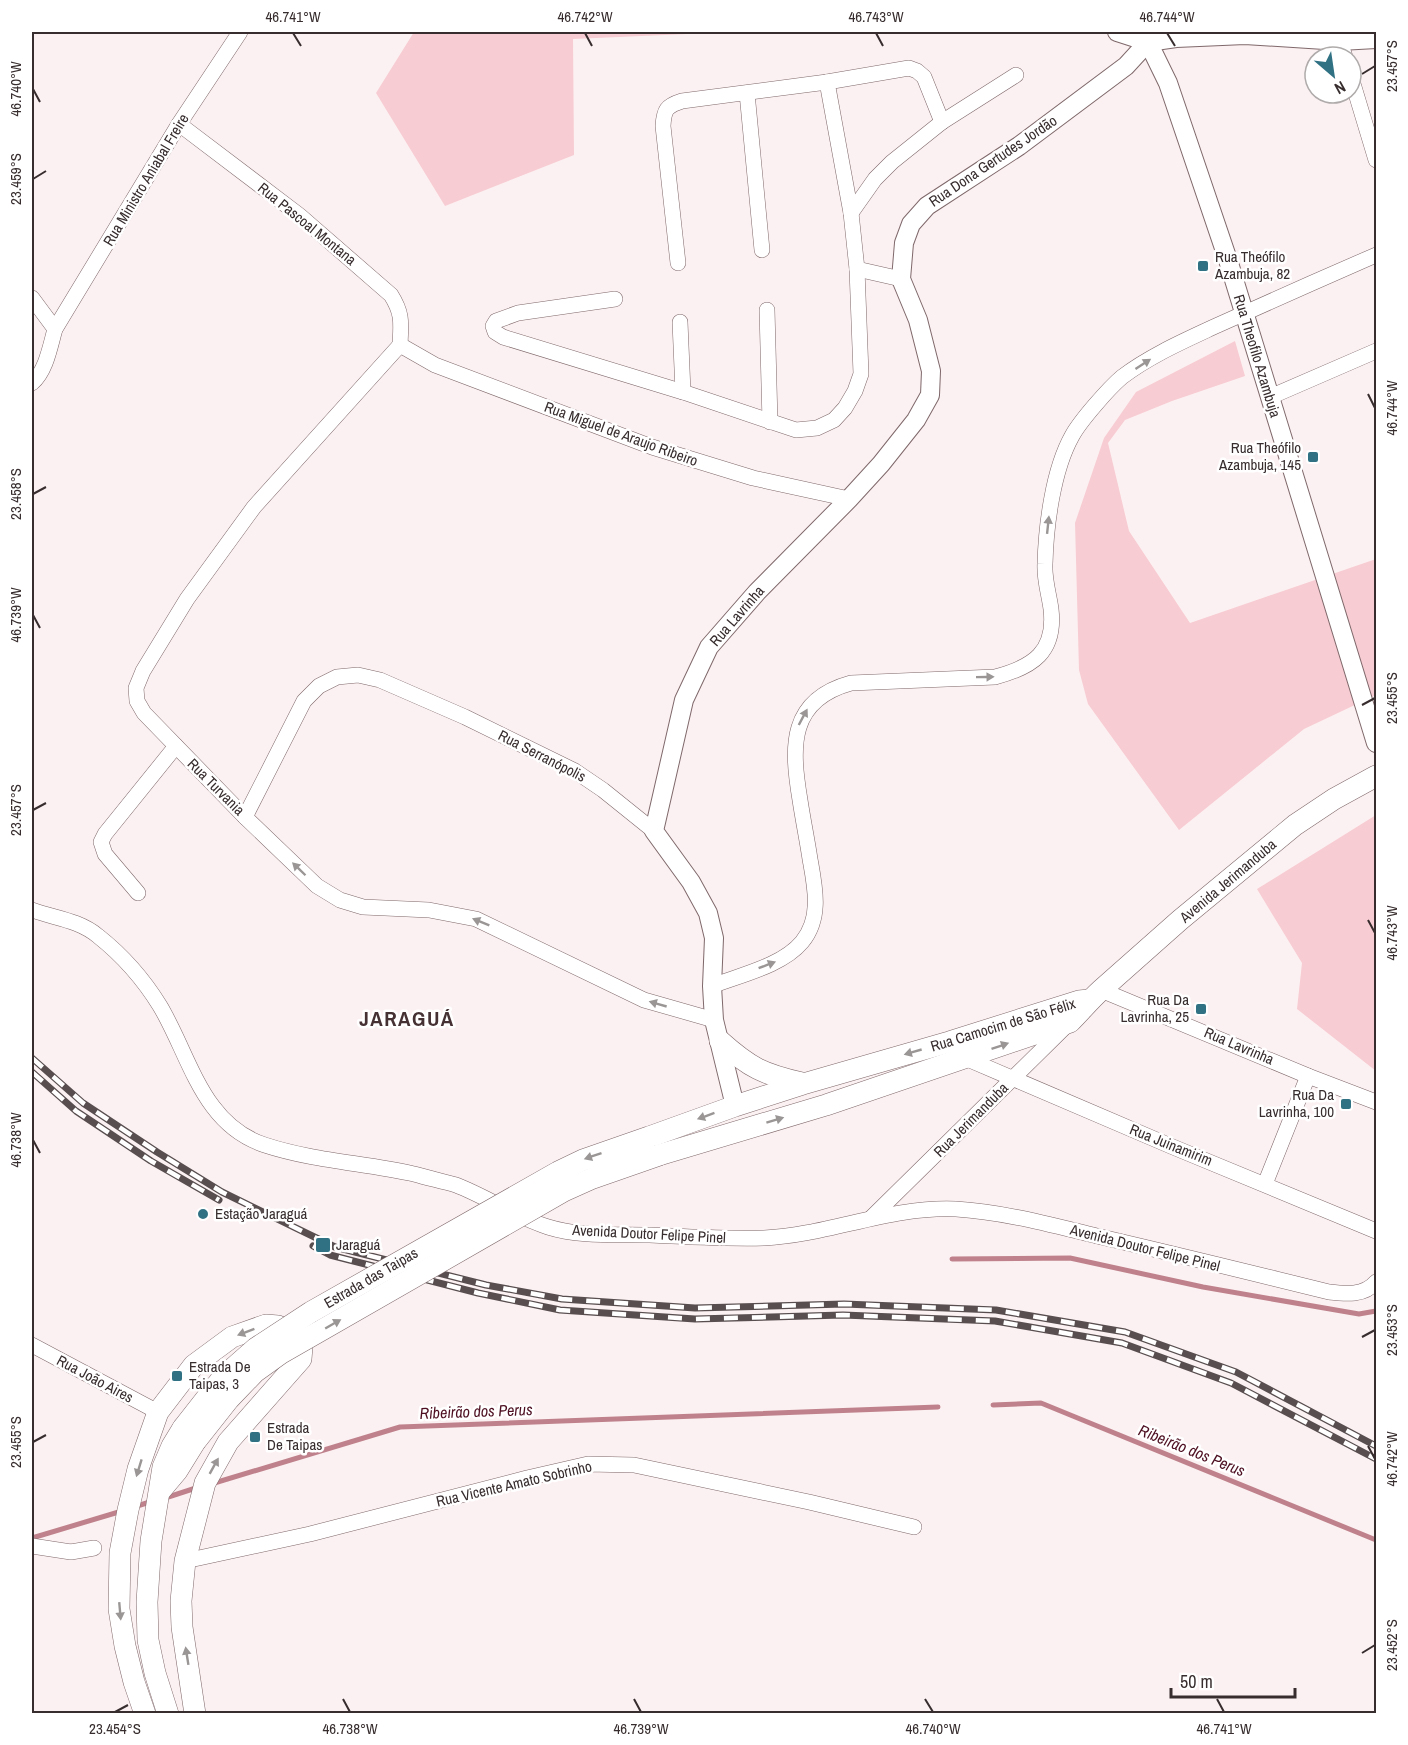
<svg xmlns="http://www.w3.org/2000/svg" width="1408" height="1745" viewBox="0 0 1408 1745" font-family="'Archivo Narrow',sans-serif">
<style>
.green{fill:#f7ccd2}
.lines{fill:none;stroke-linecap:round;stroke-linejoin:round}
.stream{stroke:#bf828c;stroke-width:5}
.minor-casing{stroke:#7f686b;stroke-width:16}
.tertiary-casing{stroke:#7f686b;stroke-width:20}
.secondary-casing{stroke:#7f686b;stroke-width:22}
.minor{stroke:#fff;stroke-width:15}
.tertiary{stroke:#fff;stroke-width:18}
.secondary{stroke:#fff;stroke-width:21}
.rail-casing{stroke:#584e4f;stroke-width:7}
.rail{stroke:#fff;stroke-width:4.5;stroke-dasharray:14;stroke-linecap:butt}
.secondary-bridge-casing{stroke:#7f686b;stroke-width:22;stroke-linecap:butt}
.secondary-bridge{stroke:#fff;stroke-width:21}
.oneway{fill:#9b9696}
.ticks{fill:none;stroke:#372d2e;stroke-width:2}
.poi-dot{fill:#307284;stroke:#fff;stroke-width:2}
.labels{text-anchor:middle;stroke-width:5;stroke-linejoin:round;paint-order:stroke}
.street-label{font-size:15px;fill:#372d2e;stroke:#fff}
.poi-label{font-size:15px;fill:#372d2e;stroke:#fff;text-anchor:start}
.water-label{font-size:16px;font-style:italic;fill:#4d0f21;stroke:#fff}
.district-label{font-size:21px;font-weight:bold;letter-spacing:1.5px;fill:#453134;stroke:#fff}
.neatline{fill:none;stroke:#372d2e;stroke-width:2}
.ticks-label{font-size:15px;text-anchor:middle;fill:#372d2e}
</style>
<rect width="100%" height="100%" fill="#fcf1f2"/>
<!-- green -->
<g class="green">
<path d="M414,32H733L573,39L574,155L445,206L376,93Z"/>
<path d="M1235,341L1245,376L1172,401L1125,420L1108,443L1129,531L1190,623L1376,559V695L1304,729L1179,830L1088,704L1079,670L1075,523L1104,438L1136,392Z"/>
<path d="M1376,815V1071L1297,1009L1302,963L1257,889Z"/>
</g>
<g class="lines">
<!-- stream -->
<g class="stream">
<path d="M952,1259L1070,1258L1203,1287L1359,1314L1376,1311"/>
<path d="M993,1405L1041,1403L1376,1540"/>
<path d="M211,1484L400,1427L938,1407"/>
<path d="M162,1499L199,1487"/>
<path d="M134,1507L153,1501"/>
<path d="M32,1538L122,1511"/>
</g>
<defs>
<g id="minor">
<path d="M1340,41L1345,57"/>
<path d="M1351,77L1376,160"/>
<path d="M827,82L909,68L917,71L924,77L942,122"/>
<path d="M747,93L762,250"/>
<path d="M179,124L299,215L391,295C403,314 401,323 400,345"/>
<path d="M851,213L875,179L892,162L942,122L1016,75"/>
<path d="M678,263L663,126C664,110 666,106 682,101L827,82L851,213L857,269L901,279"/>
<path d="M32,298L55,329"/>
<path d="M615,299L518,313L496,321L493,326L495,332L503,337L683,392L796,430L817,428L834,420L845,408L855,391L861,374L857,269"/>
<path d="M767,310L770,422"/>
<path d="M680,322L683,392"/>
<path d="M400,345L254,507L187,599L143,671L136,688L137,701L144,713L245,817L317,886L340,900L363,907L429,910L476,919L644,1000L714,1020"/>
<path d="M400,345L435,365L652,447L753,478L849,499"/>
<path d="M32,383C46,371 50,347 55,329L179,124L240,32"/>
<path d="M1270,397L1376,351"/>
<path d="M245,817L304,701L319,686L337,677L358,675L380,680L465,717L575,771L603,790L654,831"/>
<path d="M138,893L105,854L101,842L105,834L176,746"/>
<path d="M32,910C54,918 79,920 98,936C122,955 144,980 160,1006C190,1056 202,1125 265,1145C314,1161 365,1163 414,1174C428,1178 442,1181 456,1185C487,1197 516,1217 548,1227C580,1237 615,1234 648,1235C687,1237 725,1239 764,1238C829,1235 890,1206 956,1209C1004,1212 1051,1225 1097,1236C1175,1254 1252,1273 1329,1292C1346,1294 1364,1296 1376,1282"/>
<path d="M712,986C740,975 782,966 802,942C822,918 815,887 810,859C807,839 803,820 800,800C791,746 789,700 851,683L995,677C1033,667 1056,652 1051,609C1049,594 1044,579 1045,564C1046,525 1053,470 1072,436C1080,421 1109,388 1122,377C1151,355 1186,340 1218,325C1271,301 1323,278 1376,255"/>
<path d="M1101,990L1308,1076L1376,1102"/>
<path d="M965,1058L1173,1147L1376,1231"/>
<path d="M1265,1184L1308,1076"/>
<path d="M871,1218L1066,1026"/>
<path d="M32,1345L158,1412"/>
<path d="M32,1546L71,1552L94,1548"/>
<path d="M185,1561L310,1534L527,1478L588,1464L634,1465L809,1502L914,1527"/>
</g>
<g id="tertiary">
<path d="M1117,32L1148,42L1176,38L1245,35L1340,41L1376,39"/>
<path d="M1148,42L1168,83L1228,260L1376,743"/>
<path d="M735,1106L714,1020L712,986L714,938L708,913L691,882L654,831L684,700L709,647L757,592L849,499L881,464L916,420L930,395L931,371L918,320L901,279L904,243L911,224L927,206L1019,146L1126,66L1148,42"/>
</g>
<g id="secondary">
<path d="M720,1041C750,1068 763,1074 802,1083"/>
<path d="M649,1137L735,1106L803,1084L949,1042L1079,1001L1089,1000"/>
<path d="M659,1155L826,1105L1070,1022C1081,1011 1090,1000 1101,990L1180,920L1295,825L1334,799L1376,776"/>
<path d="M161,1490L177,1471L195,1442"/>
<path d="M145,1714L134,1682L125,1646L119,1609L120,1553L128,1510L138,1469L158,1412L194,1365L232,1337L266,1325L278,1326L296,1337L302,1347L301,1359L228,1442L205,1483L185,1561L181,1601L182,1627L195,1714"/>
<path d="M168,1714L155,1673L148,1640L147,1602L151,1541L163,1467L172,1446L183,1428"/>
</g>
</defs>
<!-- minor casing -->
<use href="#minor" class="minor-casing"/>
<!-- tertiary casing -->
<use href="#tertiary" class="tertiary-casing"/>
<!-- secondary casing -->
<use href="#secondary" class="secondary-casing"/>
<!-- minor -->
<use href="#minor" class="minor"/>
<!-- tertiary -->
<use href="#tertiary" class="tertiary"/>
<!-- secondary -->
<use href="#secondary" class="secondary"/>
<defs>
<g id="rail">
<path d="M32,1058L83,1103L157,1152L222,1192L335,1247L486,1285L562,1299L695,1308L844,1304L996,1310L1125,1332L1236,1372L1376,1446"/>
<path d="M32,1072L76,1111L151,1161L219,1200"/>
<path d="M313,1246L330,1255L478,1293L560,1310L695,1319L843,1315L995,1321L1122,1343L1231,1383L1376,1459"/>
</g>
</defs>
<!-- rail casing -->
<use href="#rail" class="rail-casing"/>
<!-- rail -->
<use href="#rail" class="rail"/>
<defs>
<g id="secondary-bridge">
<path d="M183,1428L223,1377L256,1348L311,1312L558,1172L583,1160L649,1137"/>
<path d="M195,1442L229,1399L255,1372L280,1354L564,1191L593,1178L659,1155"/>
</g>
</defs>
<!-- secondary-bridge casing -->
<use href="#secondary-bridge" class="secondary-bridge-casing"/>
<!-- secondary-bridge -->
<use href="#secondary-bridge" class="secondary-bridge"/>
</g>
<!-- one-way arrows -->
<defs><path id="oneway-solid" d="M-6-.8H1V-3.2L6.5 0L1 3.2V.8H-6Z" transform="scale(1.5)"/></defs>
<g class="oneway">
<use href="#oneway-solid" transform="translate(1143 364) rotate(-33)"/>
<use href="#oneway-solid" transform="translate(1048 525) rotate(-84)"/>
<use href="#oneway-solid" transform="translate(985 677) rotate(-1)"/>
<use href="#oneway-solid" transform="translate(803 717) rotate(-62)"/>
<use href="#oneway-solid" transform="translate(299 869) rotate(-136)"/>
<use href="#oneway-solid" transform="translate(481 922) rotate(-158)"/>
<use href="#oneway-solid" transform="translate(767 965) rotate(-21)"/>
<use href="#oneway-solid" transform="translate(658 1004) rotate(-164)"/>
<use href="#oneway-solid" transform="translate(1000 1046) rotate(-19)"/>
<use href="#oneway-solid" transform="translate(913 1052) rotate(164)"/>
<use href="#oneway-solid" transform="translate(706 1116) rotate(160)"/>
<use href="#oneway-solid" transform="translate(775 1120) rotate(-17)"/>
<use href="#oneway-solid" transform="translate(593 1156) rotate(161)"/>
<use href="#oneway-solid" transform="translate(333 1324) rotate(-30)"/>
<use href="#oneway-solid" transform="translate(246 1332) rotate(159)"/>
<use href="#oneway-solid" transform="translate(214 1466) rotate(-61)"/>
<use href="#oneway-solid" transform="translate(139 1468) rotate(107)"/>
<use href="#oneway-solid" transform="translate(120 1611) rotate(85)"/>
<use href="#oneway-solid" transform="translate(187 1656) rotate(-99)"/>
</g>
<!-- ticks -->
<path class="ticks" d="M293,33L301,46M585,33L592,46M876,33L883,46M1167,33L1175,46M1362,74L1375,66M33,89L40,102M33,179L46,171M1368,394L1375,408M33,494L46,487M33,615L40,628M1362,705L1375,698M33,810L46,803M1368,920L1375,933M33,1140L40,1153M1362,1337L1375,1330M33,1442L46,1435M1368,1446L1375,1459M1362,1653L1375,1645M343,1699L350,1712M634,1699L641,1712M925,1699L933,1712M1217,1699L1224,1712M115,1712L128,1705"/>
<!-- markers -->
<g class="poi-dot">
<rect x="1197" y="260" width="12" height="12" rx="3"/>
<rect x="1307" y="451" width="12" height="12" rx="3"/>
<rect x="1195" y="1003" width="12" height="12" rx="3"/>
<rect x="1340" y="1098" width="12" height="12" rx="3"/>
<circle cx="203" cy="1214" r="6"/>
<rect x="315" y="1237" width="16" height="16" rx="3"/>
<rect x="171" y="1370" width="12" height="12" rx="3"/>
<rect x="249" y="1431" width="12" height="12" rx="3"/>
</g>
<g class="labels">
<!-- street labels -->
<g class="street-label">
<text transform="translate(993 161) rotate(-34)" y="5">Rua Dona Gertudes Jordão</text>
<text transform="translate(146 180) rotate(-59)" y="5">Rua Ministro Aniabal Freire</text>
<text transform="translate(307 224) rotate(39)" y="5">Rua Pascoal Montana</text>
<text transform="translate(1257 356) rotate(73)" y="5">Rua Theofilo Azambuja</text>
<text transform="translate(621 434) rotate(20)" y="5">Rua Miguel de Araujo Ribeiro</text>
<text transform="translate(737 616) rotate(-49)" y="5">Rua Lavrinha</text>
<text transform="translate(542 756) rotate(27)" y="5">Rua Serranópolis</text>
<text transform="translate(216 787) rotate(45)" y="5">Rua Turvania</text>
<text transform="translate(1228 881) rotate(-40)" y="5">Avenida Jerimanduba</text>
<text transform="translate(1003 1025) rotate(-17)" y="5">Rua Camocim de São Félix</text>
<text transform="translate(1239 1046) rotate(23)" y="5">Rua Lavrinha</text>
<text transform="translate(971 1120) rotate(-45)" y="5">Rua Jerimanduba</text>
<text transform="translate(1171 1145) rotate(22)" y="5">Rua Juinamirim</text>
<text transform="translate(649 1234) rotate(3)" y="5">Avenida Doutor Felipe Pinel</text>
<text transform="translate(1145 1248) rotate(14)" y="5">Avenida Doutor Felipe Pinel</text>
<text transform="translate(371 1278) rotate(-30)" y="5">Estrada das Taipas</text>
<text transform="translate(95 1379) rotate(28)" y="5">Rua João Aires</text>
<text transform="translate(514 1484) rotate(-13)" y="5">Rua Vicente Amato Sobrinho</text>
</g>
<!-- poi labels -->
<g class="poi-label">
<text x="1215" y="262">Rua Theófilo<tspan x="1215" dy="17">Azambuja, 82</tspan></text>
<text x="1301" y="453" text-anchor="end">Rua Theófilo<tspan x="1301" dy="17">Azambuja, 145</tspan></text>
<text x="1189" y="1005" text-anchor="end">Rua Da<tspan x="1189" dy="17">Lavrinha, 25</tspan></text>
<text x="1334" y="1100" text-anchor="end">Rua Da<tspan x="1334" dy="17">Lavrinha, 100</tspan></text>
<text x="215" y="1219">Estação Jaraguá</text>
<text x="336" y="1250">Jaraguá</text>
<text x="189" y="1372">Estrada De<tspan x="189" dy="17">Taipas, 3</tspan></text>
<text x="267" y="1433">Estrada<tspan x="267" dy="17">De Taipas</tspan></text>
</g>
<!-- water labels -->
<g class="water-label">
<text transform="translate(476 1411) rotate(-2)" y="6">Ribeirão dos Perus</text>
<text transform="translate(1192 1450) rotate(22)" y="6">Ribeirão dos Perus</text>
</g>
<!-- district labels -->
<g class="district-label">
<text x="407" y="1026">JARAGUÁ</text>
</g>
</g>
<!-- border -->
<rect width="1408" height="1745" fill="none" stroke="#ffffff" stroke-width="66"/>
<!-- north arrow -->
<g transform="translate(1333 75) rotate(151)"><circle r="28" fill="#ffffff" stroke="#afabab" stroke-width="1.5"/>
<path d="M0-4.5L10 22L0 15L-10 22Z" fill="#307284"/>
<text y="-9" font-size="16" font-weight="bold" text-anchor="middle" fill="#372d2e">N</text>
</g>
<!-- scale -->
<path d="M1171 1688v9h124v-9" fill="none" stroke="#372d2e" stroke-width="3"/>
<text x="1180" y="1688" font-size="18" fill="#372d2e" stroke="#ffffff" stroke-width="4.5" paint-order="stroke">50 m</text>
<rect x="33" y="33" width="1342" height="1679" class="neatline"/>
<g class="ticks-label">
<text x="293" y="22">46.741°W</text>
<text x="585" y="22">46.742°W</text>
<text x="876" y="22">46.743°W</text>
<text x="1167" y="22">46.744°W</text>
<text transform="translate(1392 66) rotate(-90)" y="5">23.457°S</text>
<text transform="translate(16 89) rotate(-90)" y="5">46.740°W</text>
<text transform="translate(16 179) rotate(-90)" y="5">23.459°S</text>
<text transform="translate(1392 408) rotate(-90)" y="5">46.744°W</text>
<text transform="translate(16 494) rotate(-90)" y="5">23.458°S</text>
<text transform="translate(16 615) rotate(-90)" y="5">46.739°W</text>
<text transform="translate(1392 698) rotate(-90)" y="5">23.455°S</text>
<text transform="translate(16 810) rotate(-90)" y="5">23.457°S</text>
<text transform="translate(1392 933) rotate(-90)" y="5">46.743°W</text>
<text transform="translate(16 1140) rotate(-90)" y="5">46.738°W</text>
<text transform="translate(1392 1330) rotate(-90)" y="5">23.453°S</text>
<text transform="translate(16 1442) rotate(-90)" y="5">23.455°S</text>
<text transform="translate(1392 1459) rotate(-90)" y="5">46.742°W</text>
<text transform="translate(1392 1645) rotate(-90)" y="5">23.452°S</text>
<text x="115" y="1734">23.454°S</text>
<text x="350" y="1734">46.738°W</text>
<text x="641" y="1734">46.739°W</text>
<text x="933" y="1734">46.740°W</text>
<text x="1224" y="1734">46.741°W</text>
</g>
</svg>
